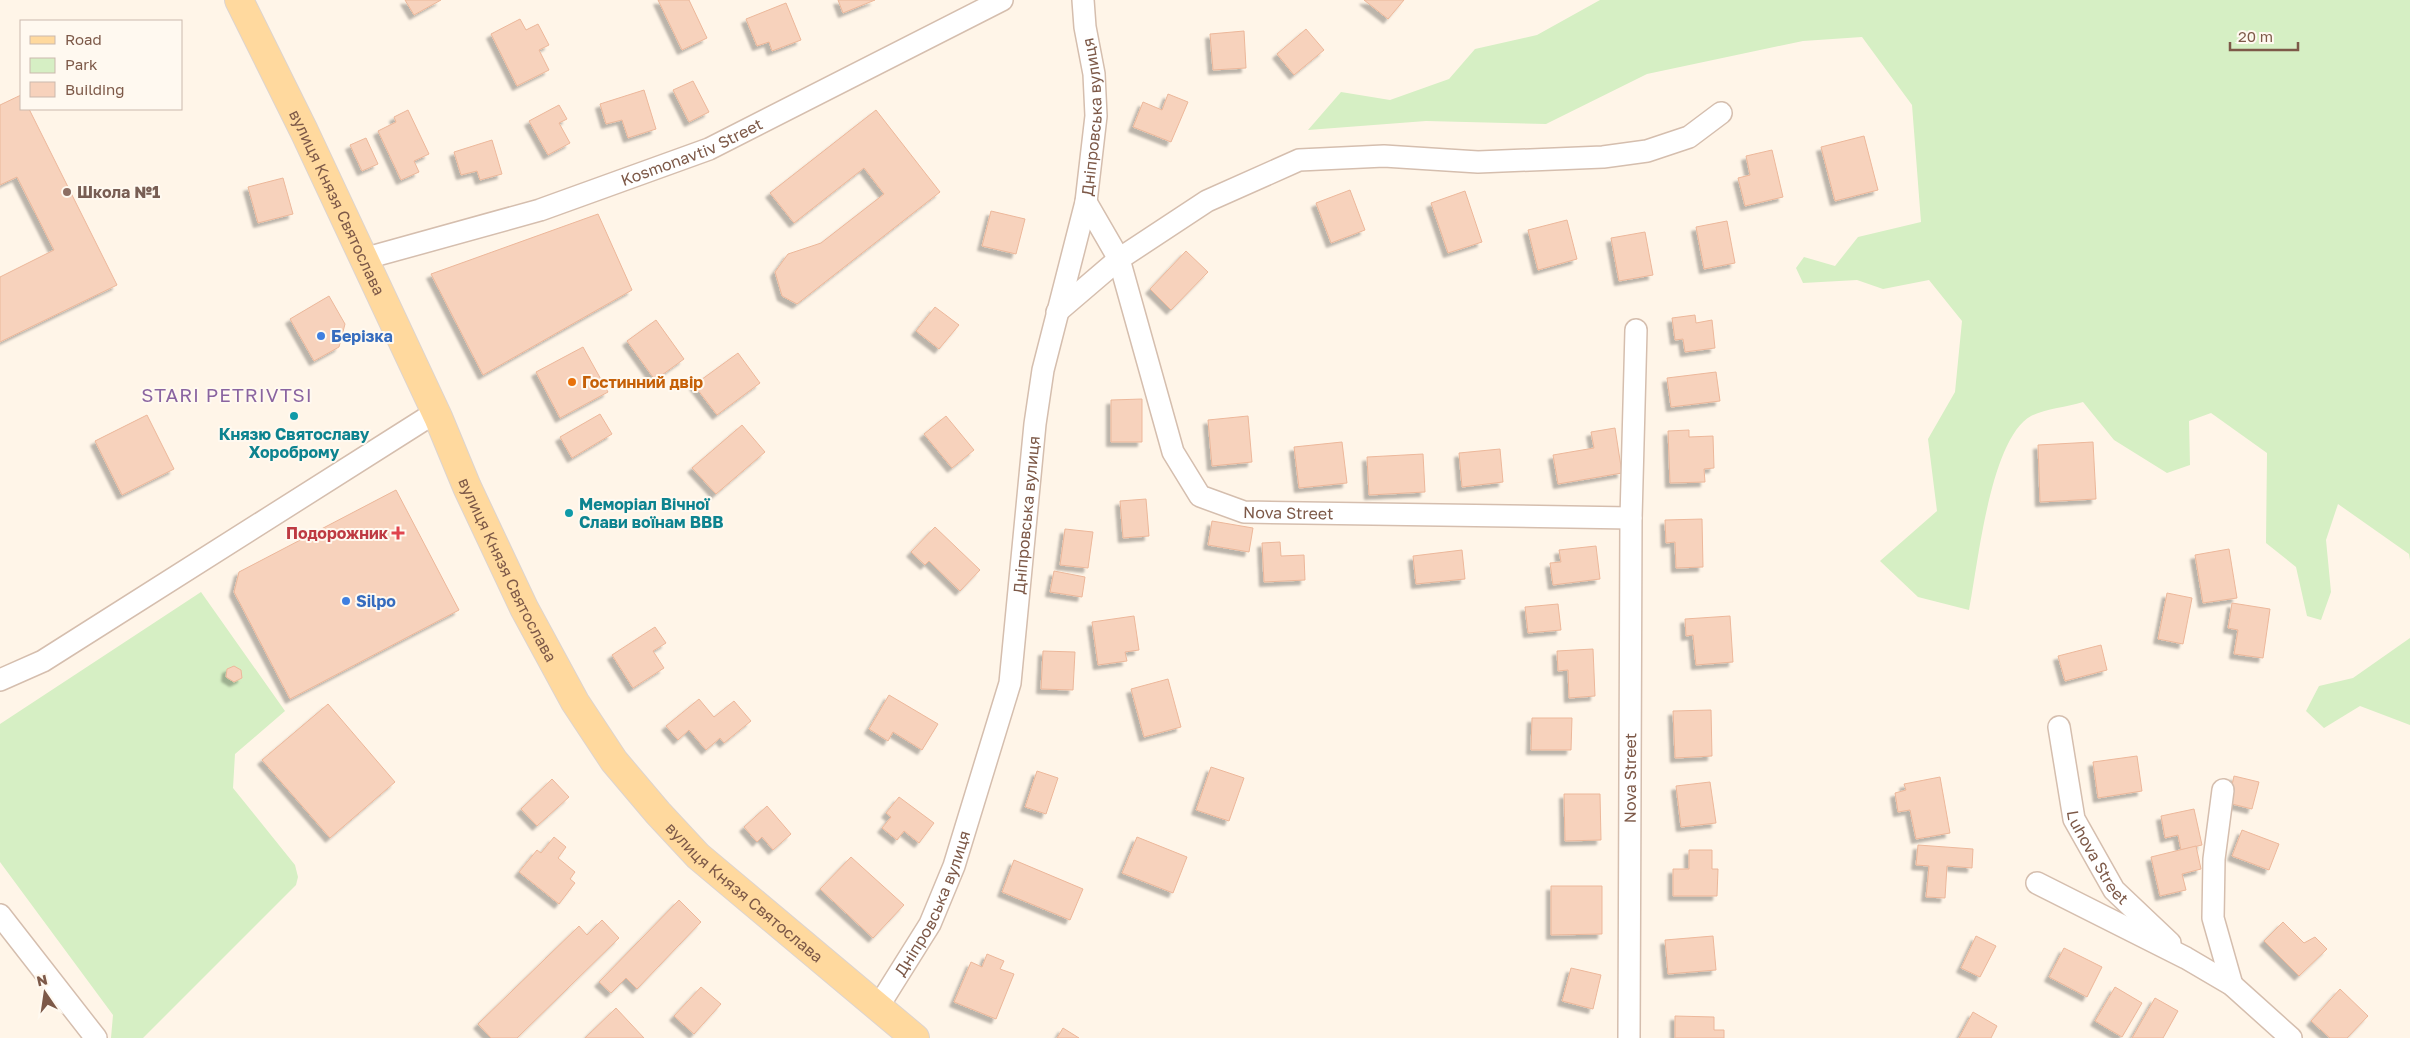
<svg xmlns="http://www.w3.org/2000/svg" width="2410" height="1038" viewBox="0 0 2410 1038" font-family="'Golos Text',sans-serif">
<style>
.green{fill:#d6efc4}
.building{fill:#f7d2bc;stroke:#ecb79a;filter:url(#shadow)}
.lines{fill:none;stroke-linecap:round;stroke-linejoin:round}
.minor-casing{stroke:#d5beae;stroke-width:24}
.primary-casing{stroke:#ddd4cf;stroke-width:30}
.minor{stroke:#fff;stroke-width:21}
.primary{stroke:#ffd99e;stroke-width:28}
.education-dot{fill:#8d6e63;stroke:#fff9f0;stroke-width:2}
.shop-dot{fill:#3f7fe0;stroke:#fff9f0;stroke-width:2}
.food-dot{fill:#e8710a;stroke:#fff9f0;stroke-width:2}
.culture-dot{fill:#0f9aa8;stroke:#fff9f0;stroke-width:2}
.health-dot{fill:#e0444e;stroke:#fff9f0;stroke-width:2}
.labels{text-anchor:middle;stroke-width:4;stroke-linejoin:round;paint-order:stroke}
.street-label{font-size:16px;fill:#7d5948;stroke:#fff9f0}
.education-label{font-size:16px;font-weight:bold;fill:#785e54;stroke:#fff9f0;text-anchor:start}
.shop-label{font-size:16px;font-weight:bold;fill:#366cbe;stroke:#fff9f0;text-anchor:start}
.food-label{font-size:16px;font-weight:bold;fill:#c56008;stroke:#fff9f0;text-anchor:start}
.culture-label{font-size:16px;font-weight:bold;fill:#0d838f;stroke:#fff9f0}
.health-label{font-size:16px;font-weight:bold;fill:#be3a42;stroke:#fff9f0;text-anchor:end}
.quarter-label{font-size:19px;letter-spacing:1px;fill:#8a64a0;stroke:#fff9f0}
</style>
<defs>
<filter id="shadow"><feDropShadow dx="-4.5" dy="4.5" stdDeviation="1" flood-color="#0004"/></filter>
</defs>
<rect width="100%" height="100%" fill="#fff5e8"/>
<!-- green -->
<g class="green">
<path d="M1600,0H2410V560L2409,554L2338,504L2326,540L2331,592L2321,620L2307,616L2296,567L2266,543L2267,453L2211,413L2189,421L2190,465L2167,473L2114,440L2083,402C2067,407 2045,409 2031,416C1990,439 1978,564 1969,610L1918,597L1880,561L1937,511L1928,439L1955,392L1962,321L1929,280L1883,289L1857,280L1803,283L1796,268L1804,257L1835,266L1858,237L1921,222L1912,105L1862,37L1803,41L1647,74L1546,124L1426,121L1308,130L1341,92L1390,100L1449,79L1475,49L1537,35Z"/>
<path d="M201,592L285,711L235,754L233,788L295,865L298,877L296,885L143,1038H111L113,1015L0,862V724Z"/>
<path d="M2410,638V725L2360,706L2324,728L2306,711L2319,686L2353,678Z"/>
</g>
<!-- building -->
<g class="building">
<path d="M405,0H441L414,15Z"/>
<path d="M658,0H689L707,38L682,50Z"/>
<path d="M838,0H875L843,13Z"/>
<path d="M1364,0H1404L1388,19Z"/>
<path d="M786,3L801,40L772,51L769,42L757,46L746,19Z"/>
<path d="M520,19L526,30L538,24L549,45L539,50L549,70L517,86L491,34Z"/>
<path d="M1306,29L1324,50L1294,75L1277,54Z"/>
<path d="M1244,31L1246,68L1213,70L1210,34Z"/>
<path d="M693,81L709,112L689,122L673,90Z"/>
<path d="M644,90L656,129L628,138L622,120L606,124L600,104Z"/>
<path d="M1168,94L1188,102L1171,142L1133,127L1143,102L1162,110Z"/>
<path d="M21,95V109H29L117,285L0,342V277L54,250L17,177L0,185V105Z"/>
<path d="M559,105L567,119L559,123L570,143L548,155L529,121Z"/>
<path d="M408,110L429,154L414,161L419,172L401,180L378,131L396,122L394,117Z"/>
<path d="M876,110L940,192L797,304L782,296L775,272L788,254L821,243L884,194L864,168L794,223L770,193Z"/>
<path d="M1864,136L1878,190L1835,201L1821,147Z"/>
<path d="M366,138L378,164L362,171L350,145Z"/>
<path d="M492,140L502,174L480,180L477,171L461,175L454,152Z"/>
<path d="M1772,150L1783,197L1745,206L1738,178L1750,175L1746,156Z"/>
<path d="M283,178L293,214L258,223L248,187Z"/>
<path d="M1350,190L1365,230L1331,243L1316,203Z"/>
<path d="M1465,191L1482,242L1448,253L1431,203Z"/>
<path d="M991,211L1025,219L1016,254L982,246Z"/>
<path d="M598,214L632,290L483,375L431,274Z"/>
<path d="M1567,220L1577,259L1538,270L1528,230Z"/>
<path d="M1727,221L1735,263L1704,269L1696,227Z"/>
<path d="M1645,232L1653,275L1619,281L1611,238Z"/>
<path d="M1186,251L1208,272L1171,310L1150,289Z"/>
<path d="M329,296L345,324L339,347L314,361L290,319Z"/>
<path d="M935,307L959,325L939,349L916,331Z"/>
<path d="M1695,315L1696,323L1712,320L1715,348L1685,352L1683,339L1675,340L1672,318Z"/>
<path d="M656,320L684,359L655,380L627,341Z"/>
<path d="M583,347L608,392L560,418L536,372Z"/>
<path d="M738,353L760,383L717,415L694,385Z"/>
<path d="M1716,372L1720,401L1671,407L1667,378Z"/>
<path d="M1142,399V442H1111V400Z"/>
<path d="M600,414L612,434L572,458L560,437Z"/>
<path d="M147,415L174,469L122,495L95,441Z"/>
<path d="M946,416L974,450L952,468L924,434Z"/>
<path d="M1248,416L1252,462L1212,466L1208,420Z"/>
<path d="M742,425L765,452L716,494L692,468Z"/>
<path d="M1615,428L1622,473L1558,484L1553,455L1594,448L1591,432Z"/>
<path d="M1689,430V437L1713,436L1714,468L1704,469L1705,482L1670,483L1668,431Z"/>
<path d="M1342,442L1347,483L1299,488L1294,447Z"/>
<path d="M2093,442L2096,499L2040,502L2038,445Z"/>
<path d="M1500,449L1503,482L1462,487L1459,453Z"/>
<path d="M1423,454L1425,492L1369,495L1367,457Z"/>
<path d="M396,490L459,610L290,699L234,592L239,572Z"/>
<path d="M1146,499L1149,536L1123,538L1120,501Z"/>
<path d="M1702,519L1703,567L1676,568L1675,542L1666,543L1665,520Z"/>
<path d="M1212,521L1253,528L1249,552L1208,545Z"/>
<path d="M935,527L980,570L960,591L929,561L925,565L911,552Z"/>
<path d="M1065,529L1093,532L1088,568L1060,565Z"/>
<path d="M1280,542L1281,556L1304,555L1305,580L1264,582L1262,543Z"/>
<path d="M1596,546L1600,579L1553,585L1550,563L1561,562L1559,550Z"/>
<path d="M2229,549L2237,598L2203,603L2195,555Z"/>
<path d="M1462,550L1465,579L1416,584L1413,556Z"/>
<path d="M1054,571L1085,577L1082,597L1050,592Z"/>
<path d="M2167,593L2192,598L2183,644L2158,639Z"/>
<path d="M2232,603L2270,609L2263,658L2234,654L2238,630L2228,628Z"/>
<path d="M1558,604L1561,630L1528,633L1525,607Z"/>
<path d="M1134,616L1139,650L1125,652L1127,661L1098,665L1092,622Z"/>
<path d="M1730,616L1733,662L1696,665L1693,635L1686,636L1685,619Z"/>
<path d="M655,627L666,643L653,651L664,668L633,688L612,655Z"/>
<path d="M2101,645L2107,670L2065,681L2058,656Z"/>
<path d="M1593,649L1595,696L1569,698L1568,670L1558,671L1557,651Z"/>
<path d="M1043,651L1075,652L1073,690L1041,689Z"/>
<path d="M234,666L241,670L242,678L234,682L226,677L227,669Z"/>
<path d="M1168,679L1181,727L1144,737L1131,689Z"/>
<path d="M889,695L938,724L922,750L893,732L888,741L869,729Z"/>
<path d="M699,699L714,717L734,701L751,721L724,743L720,738L706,750L689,730L678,740L666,726Z"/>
<path d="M328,704L395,782L330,838L262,760Z"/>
<path d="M1711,710L1712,756L1675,758L1673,711Z"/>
<path d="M1532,718H1572L1571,750H1531Z"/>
<path d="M2137,756L2142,791L2098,798L2093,762Z"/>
<path d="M1211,767L1244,778L1229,821L1196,810Z"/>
<path d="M1037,771L1058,778L1046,814L1025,807Z"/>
<path d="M2234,776L2259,782L2252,809L2228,803Z"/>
<path d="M1940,777L1950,833L1916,839L1910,810L1898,812L1895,793L1906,790L1904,784Z"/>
<path d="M552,779L569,797L537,826L521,809Z"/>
<path d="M1710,782L1716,823L1681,827L1676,786Z"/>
<path d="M1564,794H1600L1601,840L1565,841Z"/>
<path d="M899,797L934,823L919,843L904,831L897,840L882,828L891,817L886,813Z"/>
<path d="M767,806L791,834L773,850L762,837L757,842L744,827Z"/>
<path d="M2194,809L2202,845L2181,850L2178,835L2165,838L2161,816Z"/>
<path d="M2242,830L2279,844L2269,870L2232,856Z"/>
<path d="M554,837L566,847L558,858L575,872L570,879L575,883L559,904L519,872L537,850L541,853Z"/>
<path d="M1137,837L1187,857L1173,893L1122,873Z"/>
<path d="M1918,845L1973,849L1972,868L1947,866L1945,898L1926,897L1929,866L1916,865Z"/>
<path d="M2196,846L2201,869L2182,874L2186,890L2160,896L2151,857Z"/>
<path d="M1689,850H1712V869H1718L1717,896H1673V869H1689Z"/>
<path d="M851,857L904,905L873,938L820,889Z"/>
<path d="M1014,860L1083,889L1070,920L1002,892Z"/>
<path d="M1551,886H1602V934L1551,935Z"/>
<path d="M679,900L701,922L637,989L626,978L611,993L599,982Z"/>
<path d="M602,920L619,938L517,1038H491L478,1024L579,926L587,935Z"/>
<path d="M2283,922L2304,943L2315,937L2327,949L2299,976L2264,941Z"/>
<path d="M1713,936L1716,970L1668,974L1665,940Z"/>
<path d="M1976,936L1996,946L1980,977L1961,968Z"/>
<path d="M2064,948L2102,967L2087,997L2049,977Z"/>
<path d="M987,954L1004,961L1000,969L1014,974L996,1019L954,1002L971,962L982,967Z"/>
<path d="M1571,968L1601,975L1593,1009L1562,1001Z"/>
<path d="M701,987L721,1004L694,1034L674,1016Z"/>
<path d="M2115,987L2142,1003L2122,1037L2095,1021Z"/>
<path d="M2340,989L2368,1016L2347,1038H2330L2311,1021Z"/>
<path d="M2155,998L2178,1011L2163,1038H2132Z"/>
<path d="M616,1008L644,1038H585Z"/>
<path d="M1973,1012L1997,1026L1991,1038H1959Z"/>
<path d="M1675,1016L1714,1017V1030H1724V1038H1675Z"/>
<path d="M1063,1028L1079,1038H1057Z"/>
</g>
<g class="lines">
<defs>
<g id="minor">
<path id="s1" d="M1086,202L1119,259L1173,452L1200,496L1244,512L1631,518"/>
<path id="s2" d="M363,259L540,210L709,149L1002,0"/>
<path d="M1057,312L1119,259L1207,201L1299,160L1384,156L1478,162L1603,157L1647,151L1689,137L1721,113"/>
<path d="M0,680L43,661L436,412"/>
<path id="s3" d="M2059,727L2074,819L2114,890L2170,943"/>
<path d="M2223,790L2214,859L2213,918L2232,985"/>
<path d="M2037,883L2186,958L2232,985L2291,1038"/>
<path d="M0,915L96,1038"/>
<path id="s4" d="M878,1007L930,924L954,866L1010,683L1035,424L1043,370L1086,202L1096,116L1094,74L1085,27L1083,0"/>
<path id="s5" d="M1629,1038L1631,518L1636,330"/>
</g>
<g id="primary">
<path id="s6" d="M239,0L304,131L438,417L467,487L524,608L575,702L614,761L658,813L698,856L915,1038"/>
</g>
</defs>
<!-- minor casing -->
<use href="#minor" class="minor-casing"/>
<!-- primary casing -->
<use href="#primary" class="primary-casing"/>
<!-- minor -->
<use href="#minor" class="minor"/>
<!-- primary -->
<use href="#primary" class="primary"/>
</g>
<!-- markers -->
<circle class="education-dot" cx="67" cy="192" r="5"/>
<g class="shop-dot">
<circle cx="321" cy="336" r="5"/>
<circle cx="346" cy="601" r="5"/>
</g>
<circle class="food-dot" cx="572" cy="382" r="5"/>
<g class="culture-dot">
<circle cx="294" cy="416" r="5"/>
<circle cx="569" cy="513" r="5"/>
</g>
<path class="health-dot" d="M395.5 525.5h5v5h5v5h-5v5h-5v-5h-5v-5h5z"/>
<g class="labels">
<!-- street labels -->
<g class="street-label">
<text dy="6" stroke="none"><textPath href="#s4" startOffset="926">Дніпровська вулиця</textPath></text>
<text dy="6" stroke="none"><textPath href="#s2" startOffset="346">Kosmonavtiv Street</textPath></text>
<text dy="6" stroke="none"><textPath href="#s6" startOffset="225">вулиця Князя Святослава</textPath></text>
<text dy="6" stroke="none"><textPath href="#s1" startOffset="409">Nova Street</textPath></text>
<text dy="6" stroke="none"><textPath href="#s4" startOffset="521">Дніпровська вулиця</textPath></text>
<text dy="6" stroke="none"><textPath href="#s6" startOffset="630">вулиця Князя Святослава</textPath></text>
<text dy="6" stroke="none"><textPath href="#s5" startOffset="260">Nova Street</textPath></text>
<text dy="6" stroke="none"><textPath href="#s3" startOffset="138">Luhova Street</textPath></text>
<text dy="6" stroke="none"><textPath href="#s6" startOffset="1035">вулиця Князя Святослава</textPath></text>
<text dy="6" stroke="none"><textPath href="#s4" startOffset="118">Дніпровська вулиця</textPath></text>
</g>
<!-- education labels -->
<g class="education-label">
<text x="77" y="198">Школа №1</text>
</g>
<!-- shop labels -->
<g class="shop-label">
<text x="331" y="342">Берізка</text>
<text x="356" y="607">Silpo</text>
</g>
<!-- food labels -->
<g class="food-label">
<text x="582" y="388">Гостинний двір</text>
</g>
<!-- culture labels -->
<g class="culture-label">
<text x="294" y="440">Князю Святославу<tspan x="294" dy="18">Хороброму</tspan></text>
<text x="579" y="510" text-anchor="start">Меморіал Вічної<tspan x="579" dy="18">Слави воїнам ВВВ</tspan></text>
</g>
<!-- health labels -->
<g class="health-label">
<text x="388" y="539">Подорожник</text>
</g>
<!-- quarter labels -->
<g class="quarter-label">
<text x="227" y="402">STARI PETRIVTSI</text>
</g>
</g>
<!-- legend -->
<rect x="20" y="20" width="162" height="90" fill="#fff9f0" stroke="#cbb9ad"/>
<rect x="30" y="36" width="25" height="8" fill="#ffd99e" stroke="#cbb9ad"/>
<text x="65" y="45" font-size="15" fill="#7d5948">Road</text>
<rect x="30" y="58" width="25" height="15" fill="#d6efc4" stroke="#cbb9ad"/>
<text x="65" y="70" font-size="15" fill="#7d5948">Park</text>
<rect x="30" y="82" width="25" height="15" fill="#f7d2bc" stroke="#cbb9ad"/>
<text x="65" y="95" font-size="15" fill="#7d5948">Building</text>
<!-- north arrow -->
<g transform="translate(45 993) rotate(347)" stroke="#fff9f0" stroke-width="4" paint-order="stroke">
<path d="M0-4L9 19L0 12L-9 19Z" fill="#7d5948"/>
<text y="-8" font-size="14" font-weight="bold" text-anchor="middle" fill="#7d5948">N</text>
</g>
<!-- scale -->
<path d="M2230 42v8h68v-8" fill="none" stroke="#7d5948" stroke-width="2.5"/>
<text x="2238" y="42" font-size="15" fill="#7d5948" stroke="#fff9f0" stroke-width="4" paint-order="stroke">20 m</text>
</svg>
